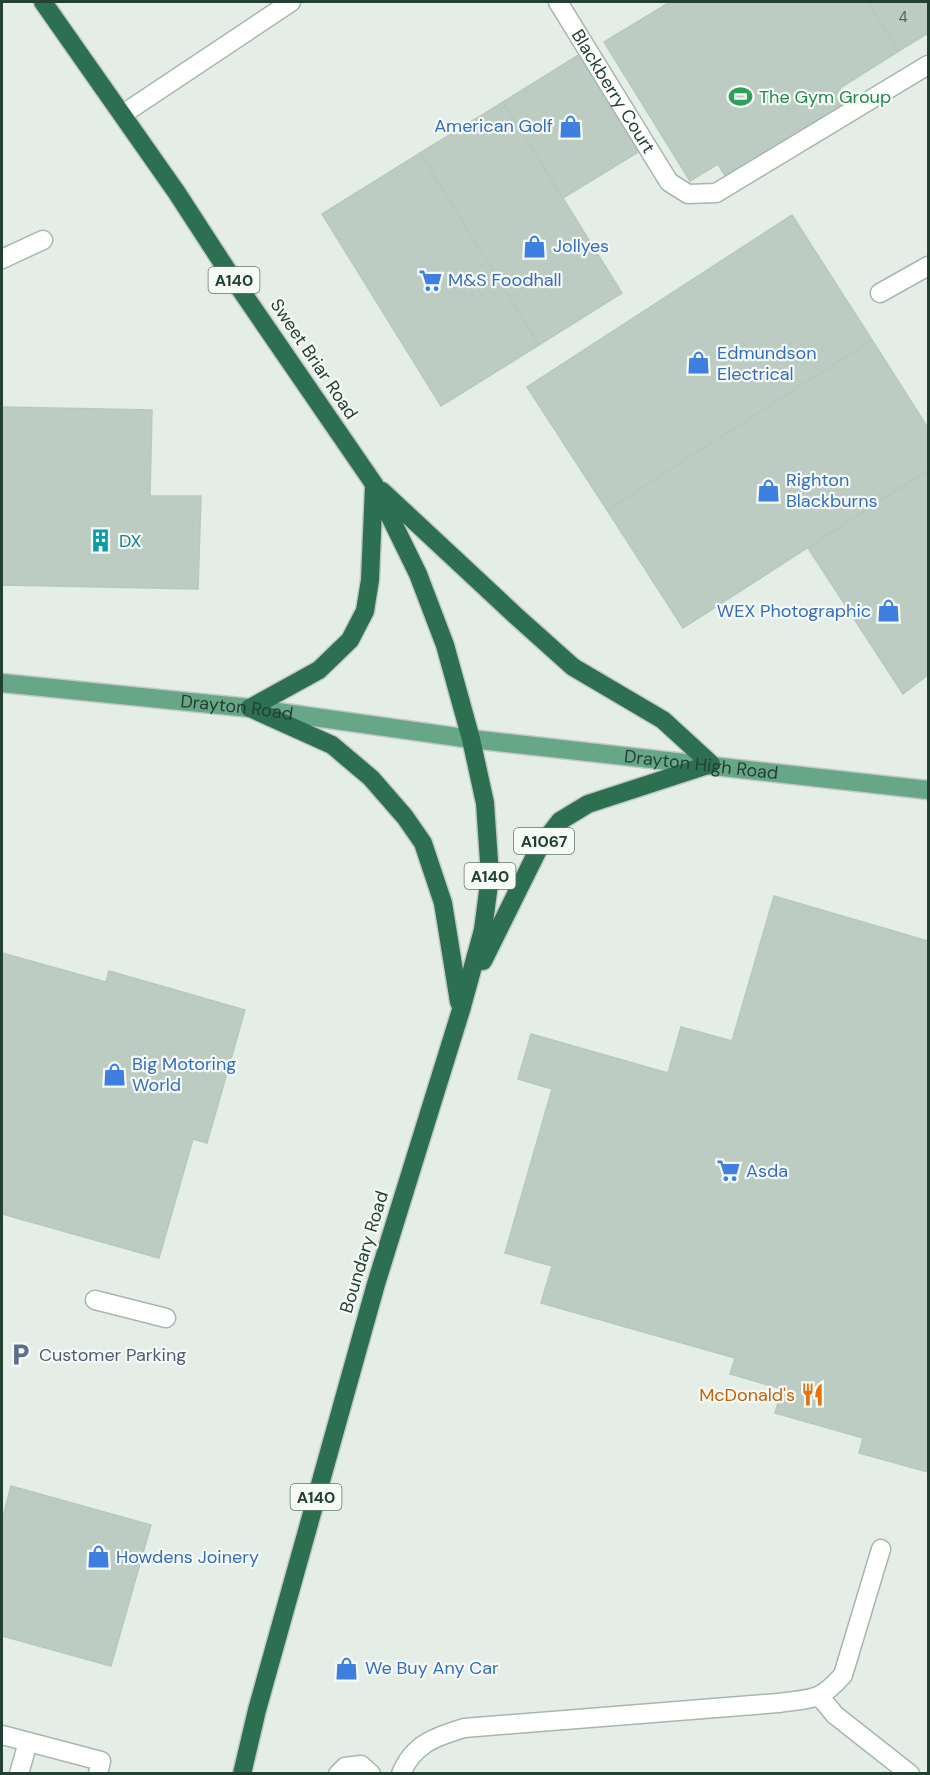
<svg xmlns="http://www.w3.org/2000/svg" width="930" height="1775" viewBox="0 0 930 1775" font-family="'DM Sans',sans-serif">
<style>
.building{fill:#bcccc2;stroke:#b6c9bc;stroke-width:1.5}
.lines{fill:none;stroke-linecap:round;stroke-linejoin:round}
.minor-casing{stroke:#a6b7ad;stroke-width:21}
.major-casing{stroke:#c1cac6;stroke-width:21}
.highway-casing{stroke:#c1cac6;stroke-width:21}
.minor{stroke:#fff;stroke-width:18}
.major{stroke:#67a686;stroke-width:18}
.highway{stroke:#2c6f51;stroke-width:18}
.labels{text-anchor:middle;stroke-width:4.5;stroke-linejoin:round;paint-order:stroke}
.number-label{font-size:15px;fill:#486456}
.shield{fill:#f5faf7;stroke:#61786d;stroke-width:1.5}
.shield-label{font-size:16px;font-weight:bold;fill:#224132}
.street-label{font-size:18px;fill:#224132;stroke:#f5faf7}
.leisure-label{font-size:18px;fill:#27864d;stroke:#f5faf7;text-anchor:start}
.shop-label{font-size:18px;fill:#366cbe;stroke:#f5faf7;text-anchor:start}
.culture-label{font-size:18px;fill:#0d838f;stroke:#f5faf7;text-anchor:start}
.service-label{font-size:18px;fill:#4e5e75;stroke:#f5faf7;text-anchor:start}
.food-label{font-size:18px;fill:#c56008;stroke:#f5faf7;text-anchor:end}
</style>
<rect width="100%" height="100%" fill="#e4eee7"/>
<!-- building -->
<g class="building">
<path d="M670,2H868L899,51L840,88L850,105L728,181L718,164L690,181L604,42Z"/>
<path d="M868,2H928V33L899,51Z"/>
<path d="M580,54L640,151L563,198L503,102Z"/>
<path d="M503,102L622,293L539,345L420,153Z"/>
<path d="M420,153L539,345L441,406L322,214Z"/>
<path d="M792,215L872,340L607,510L527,387Z"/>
<path d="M872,340L928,428V470L683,628L607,510Z"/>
<path d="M2,407L152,410L150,496H201L198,589L2,585Z"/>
<path d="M928,470V675L903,694L808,548Z"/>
<path d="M774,896L928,941V1472L859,1453L863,1438L775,1413L782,1389L730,1374L735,1358L541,1303L552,1266L505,1253L552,1089L518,1079L531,1034L668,1073L681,1027L732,1041Z"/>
<path d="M2,953L106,982L109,971L245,1010L207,1143L193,1139L159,1258L2,1214Z"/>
<path d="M11,1486L151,1525L111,1666L2,1636V1520Z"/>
</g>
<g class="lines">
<defs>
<g id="minor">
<path id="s1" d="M558,2L669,182L688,194L716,193L928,65"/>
<path d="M123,114L291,2"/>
<path d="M2,259L43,240"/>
<path d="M880,293L928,266"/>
<path d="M95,1300L166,1318"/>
<path d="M820,1697L835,1715L910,1774"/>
<path d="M2,1735L101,1761L98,1774"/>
<path d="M19,1774L28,1742"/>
<path d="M338,1774L345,1767L361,1765L371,1774"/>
<path d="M401,1774C413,1744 435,1737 464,1728L778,1703C813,1698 819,1702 843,1675L881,1549"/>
</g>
<g id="major">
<path id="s2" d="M2,683L250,708L471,739L928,790"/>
</g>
<g id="highway">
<path d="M43,2L177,193L227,270L374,484L418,574L445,645L471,739L485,803L490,876L483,930L461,1010L376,1284L257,1710L242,1774"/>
<path d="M382,491L516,616L573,667L663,720L711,764L588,804L560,821L539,848L483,961"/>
<path d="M250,708L332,745L371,778L405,817L423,843L443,903L459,1002"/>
<path d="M250,708L319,670L350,640L365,611L370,580L374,486"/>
</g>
</defs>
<!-- minor casing -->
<use href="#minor" class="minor-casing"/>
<!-- major casing -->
<use href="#major" class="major-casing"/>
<!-- highway casing -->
<use href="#highway" class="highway-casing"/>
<!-- minor -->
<use href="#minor" class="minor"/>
<!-- major -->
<use href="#major" class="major"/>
<!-- highway -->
<use href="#highway" class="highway"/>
</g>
<!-- icons -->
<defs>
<symbol id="stadium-bare" viewBox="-9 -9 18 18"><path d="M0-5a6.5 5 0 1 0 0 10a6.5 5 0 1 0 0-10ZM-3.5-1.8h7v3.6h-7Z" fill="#2e9e5b" stroke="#f5faf7" stroke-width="2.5" paint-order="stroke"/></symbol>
<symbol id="shop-bare" viewBox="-9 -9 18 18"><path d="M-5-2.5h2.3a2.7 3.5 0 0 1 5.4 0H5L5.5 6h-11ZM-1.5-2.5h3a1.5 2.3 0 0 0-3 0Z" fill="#3f7fe0" stroke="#f5faf7" stroke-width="2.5" paint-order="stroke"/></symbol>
<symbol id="supermarket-bare" viewBox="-9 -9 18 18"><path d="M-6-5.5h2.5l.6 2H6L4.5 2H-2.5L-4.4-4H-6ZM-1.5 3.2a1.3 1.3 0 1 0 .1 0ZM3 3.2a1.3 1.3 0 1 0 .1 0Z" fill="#3f7fe0" stroke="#f5faf7" stroke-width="2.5" paint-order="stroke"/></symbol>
<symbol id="building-bare" viewBox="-9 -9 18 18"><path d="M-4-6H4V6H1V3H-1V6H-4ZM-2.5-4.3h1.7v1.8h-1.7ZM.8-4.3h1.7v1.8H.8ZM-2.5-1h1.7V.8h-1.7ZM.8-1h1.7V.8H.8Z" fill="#0f9aa8" stroke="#f5faf7" stroke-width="2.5" paint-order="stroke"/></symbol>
<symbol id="parking-bare" viewBox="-9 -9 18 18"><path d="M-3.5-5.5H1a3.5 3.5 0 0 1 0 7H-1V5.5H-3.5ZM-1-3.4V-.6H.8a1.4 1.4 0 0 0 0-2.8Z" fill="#5c6f8a" stroke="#f5faf7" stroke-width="2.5" paint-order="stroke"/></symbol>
<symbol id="restaurant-bare" viewBox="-9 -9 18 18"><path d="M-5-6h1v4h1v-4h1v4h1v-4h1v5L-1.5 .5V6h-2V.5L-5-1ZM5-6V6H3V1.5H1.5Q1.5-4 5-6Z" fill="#e8710a" stroke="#f5faf7" stroke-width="2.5" paint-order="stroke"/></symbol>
</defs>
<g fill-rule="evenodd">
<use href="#stadium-bare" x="724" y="80" width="33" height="33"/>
<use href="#shop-bare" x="554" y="110" width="33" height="33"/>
<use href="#shop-bare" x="518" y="230" width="33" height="33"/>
<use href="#supermarket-bare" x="414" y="264" width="33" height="33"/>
<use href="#shop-bare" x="682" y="346" width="33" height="33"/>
<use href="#shop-bare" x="752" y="474" width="33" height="33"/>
<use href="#building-bare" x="84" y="524" width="33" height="33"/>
<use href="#shop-bare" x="872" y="594" width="33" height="33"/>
<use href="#shop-bare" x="98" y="1058" width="33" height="33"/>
<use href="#supermarket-bare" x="712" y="1154" width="33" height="33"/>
<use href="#parking-bare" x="4" y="1338" width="33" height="33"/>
<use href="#restaurant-bare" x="796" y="1378" width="33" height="33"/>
<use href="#shop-bare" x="82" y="1540" width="33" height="33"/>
<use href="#shop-bare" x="330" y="1652" width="33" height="33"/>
</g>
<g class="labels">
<!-- number labels -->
<g class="number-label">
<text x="903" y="22">4</text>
</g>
<!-- shield labels -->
<g class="shield">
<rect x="208.5" y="267" width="51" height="26" rx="4.5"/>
<rect x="514" y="828" width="60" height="26" rx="4.5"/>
<rect x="464.5" y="863" width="51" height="26" rx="4.5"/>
<rect x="290.5" y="1484" width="51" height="26" rx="4.5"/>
</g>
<g class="shield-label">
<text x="234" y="286">A140</text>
<text x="544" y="847">A1067</text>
<text x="490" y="882">A140</text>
<text x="316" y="1503">A140</text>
</g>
<!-- street labels -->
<g class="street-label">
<text dy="6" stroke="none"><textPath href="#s1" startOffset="105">Blackberry Court</textPath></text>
<text transform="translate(314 359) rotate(56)" y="6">Sweet Briar Road</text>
<text dy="6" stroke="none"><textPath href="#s2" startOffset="236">Drayton Road</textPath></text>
<text dy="6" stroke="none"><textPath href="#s2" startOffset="704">Drayton High Road</textPath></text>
<text transform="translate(364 1252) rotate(-73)" y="6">Boundary Road</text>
</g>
<!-- leisure labels -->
<g class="leisure-label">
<text x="759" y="103">The Gym Group</text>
</g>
<!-- shop labels -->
<g class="shop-label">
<text x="553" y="132" text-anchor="end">American Golf</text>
<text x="553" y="252">Jollyes</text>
<text x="448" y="286">M&amp;S Foodhall</text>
<text x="717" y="359">Edmundson<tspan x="717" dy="21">Electrical</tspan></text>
<text x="786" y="486">Righton<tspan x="786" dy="21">Blackburns</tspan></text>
<text x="871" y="617" text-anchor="end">WEX Photographic</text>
<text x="132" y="1070">Big Motoring<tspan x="132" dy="21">World</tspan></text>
<text x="746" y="1177">Asda</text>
<text x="116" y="1563">Howdens Joinery</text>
<text x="365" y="1674">We Buy Any Car</text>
</g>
<!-- culture labels -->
<g class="culture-label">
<text x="119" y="547">DX</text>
</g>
<!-- service labels -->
<g class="service-label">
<text x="39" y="1361">Customer Parking</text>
</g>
<!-- food labels -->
<g class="food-label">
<text x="795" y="1401">McDonald's</text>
</g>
</g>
<!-- border -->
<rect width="930" height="1775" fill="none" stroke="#224132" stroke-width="6"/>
</svg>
